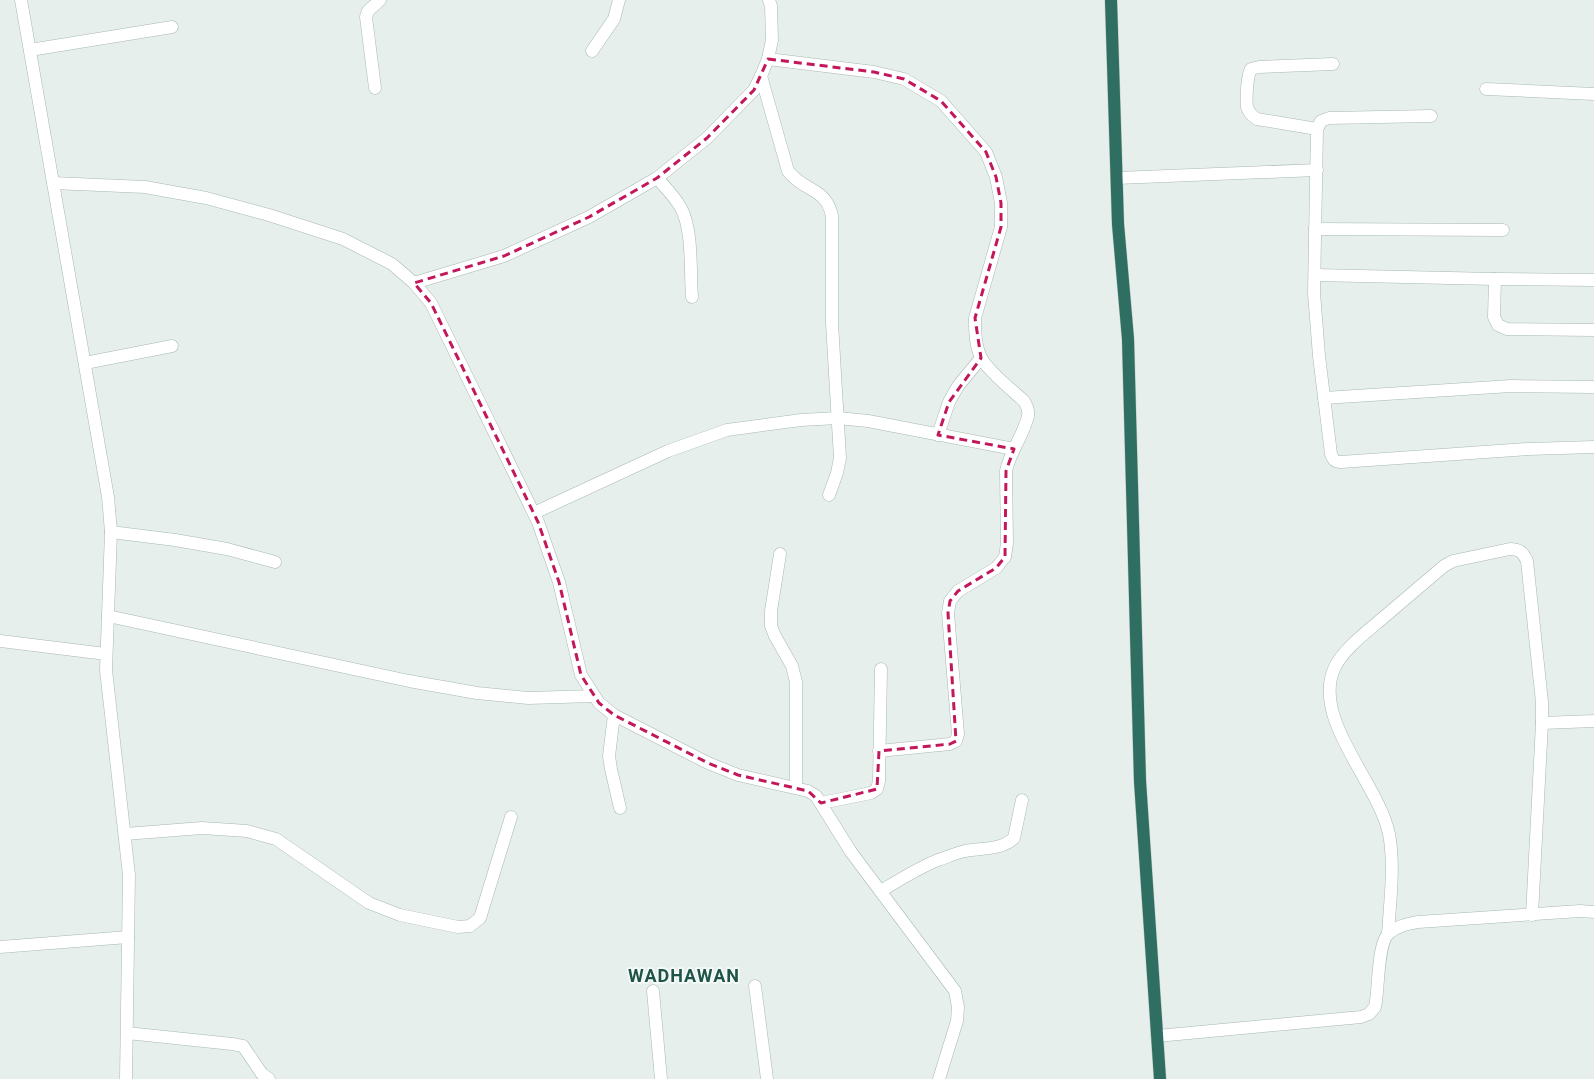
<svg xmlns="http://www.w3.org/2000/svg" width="1594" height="1079" viewBox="0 0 1594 1079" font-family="Roboto,sans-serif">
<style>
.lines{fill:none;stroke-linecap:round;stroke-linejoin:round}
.minor-casing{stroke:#a8b8b2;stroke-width:13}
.highway-casing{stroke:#c2cac8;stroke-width:13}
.minor{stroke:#fff;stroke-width:12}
.highway{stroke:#2f6f62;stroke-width:12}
.marked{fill:none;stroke:#c2185b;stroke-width:3;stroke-dasharray:8 5;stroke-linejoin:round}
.labels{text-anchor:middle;stroke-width:3.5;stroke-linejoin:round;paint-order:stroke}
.district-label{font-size:18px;font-weight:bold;letter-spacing:1px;fill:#1f5548;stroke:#f7fbf9}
</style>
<rect width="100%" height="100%" fill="#e6efeb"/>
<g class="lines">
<defs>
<g id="minor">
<path d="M21,0L108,497L111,532L106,670L129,875L126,1079"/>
<path d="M30,50L172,27"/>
<path d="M592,51L614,19L619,0"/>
<path d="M768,59L874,72L904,79L941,101L986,152L996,177L1001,203V227L975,318C975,331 975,347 982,359C989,372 1012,390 1024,401C1027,406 1029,411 1028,416C1024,434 1010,452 1006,471L1007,543L1005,557L996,568L958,591L950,601L948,613L958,734L956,741L950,744L879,751"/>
<path d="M761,76L788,171C804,192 826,187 832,216V323L840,458L837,473L829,495"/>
<path d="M375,88L366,17L368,11L380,0"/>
<path d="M1486,89L1594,94"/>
<path d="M1431,116L1329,118L1321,121L1317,129L1314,293L1319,356L1331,454C1333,459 1334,462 1341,462L1528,449L1594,447"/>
<path d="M1317,129L1257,119C1252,116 1249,113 1247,107C1246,98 1247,76 1251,69L1259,67L1333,64"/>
<path d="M657,178C665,187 675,197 681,208C693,230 690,271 692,297"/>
<path d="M1117,178L1317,170"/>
<path d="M53,183L145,187L206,198L269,215L343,239L392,264L414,283L431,303L538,522L559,582L581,675L599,703L614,715L708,763L738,775L808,791L816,796L851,852L955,991L958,1007L957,1021L939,1079"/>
<path d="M1315,229L1503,230"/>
<path d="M1315,275L1495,279L1594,280"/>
<path d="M1495,279L1494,317L1498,325L1507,329L1594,330"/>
<path d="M414,283L504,256L589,217L657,178L707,138L754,90L761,76L768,59L772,40L771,6L769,0"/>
<path d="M85,363L172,346"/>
<path d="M1324,398L1511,386L1594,387"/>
<path d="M938,435L949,402L958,386L981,358"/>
<path d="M534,513L668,451L727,430L801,420L838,418L868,421L1014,449"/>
<path d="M111,532L175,540L227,549L275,562"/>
<path d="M780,554L771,611V626L775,636L792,666L796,682V788"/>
<path d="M108,616L409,681L477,693L528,698L594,696"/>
<path d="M0,641L106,654"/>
<path d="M614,715L609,756L611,769L620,808"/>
<path d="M1542,723L1594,721"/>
<path d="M821,803L871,793L877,789L879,781L881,669"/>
<path d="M125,834L202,828L247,831L276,839L369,903L400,915L458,927L470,926L480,918L511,817"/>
<path d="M881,891C899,880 918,868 938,860C947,857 956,853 965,851C981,848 1002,850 1014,838L1022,800"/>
<path d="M1388,934C1390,901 1395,866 1389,834C1379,784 1312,720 1334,669C1342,650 1369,630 1384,617C1404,600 1424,583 1444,566L1453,561L1510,549C1519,549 1523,552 1527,561L1542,702V723L1532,915"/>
<path d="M0,947L128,937"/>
<path d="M755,986L767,1079"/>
<path d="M653,991L661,1079"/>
<path d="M127,1033L232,1044L243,1046L262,1074L269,1079"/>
<path d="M1157,1036L1361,1017L1369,1014L1375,1007C1379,990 1377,943 1389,933C1397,926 1408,924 1418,922L1580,911L1594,912"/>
</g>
<path id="highway" d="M1111,0L1118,224L1128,339L1140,781L1160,1079"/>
</defs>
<!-- minor casing -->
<use href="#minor" class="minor-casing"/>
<!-- highway casing -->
<use href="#highway" class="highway-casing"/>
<!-- minor -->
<use href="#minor" class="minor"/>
<!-- highway -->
<use href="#highway" class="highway"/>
</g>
<!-- marked area -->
<path class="marked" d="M768,59L874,72L904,79L941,101L986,152L996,177L1001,203V227L975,318L981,358L949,402L938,435L1014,449L1006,471L1005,557L996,568L958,591L950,601L948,613L956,741L950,744L879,751L877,789L821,803L808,791L738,775L708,763L614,715L599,703L581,675L559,582L538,522L431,303L414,283L504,256L589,217L657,178L707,138L754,90Z"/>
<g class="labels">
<!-- district labels -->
<g class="district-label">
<text x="684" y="982">WADHAWAN</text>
</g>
</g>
</svg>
